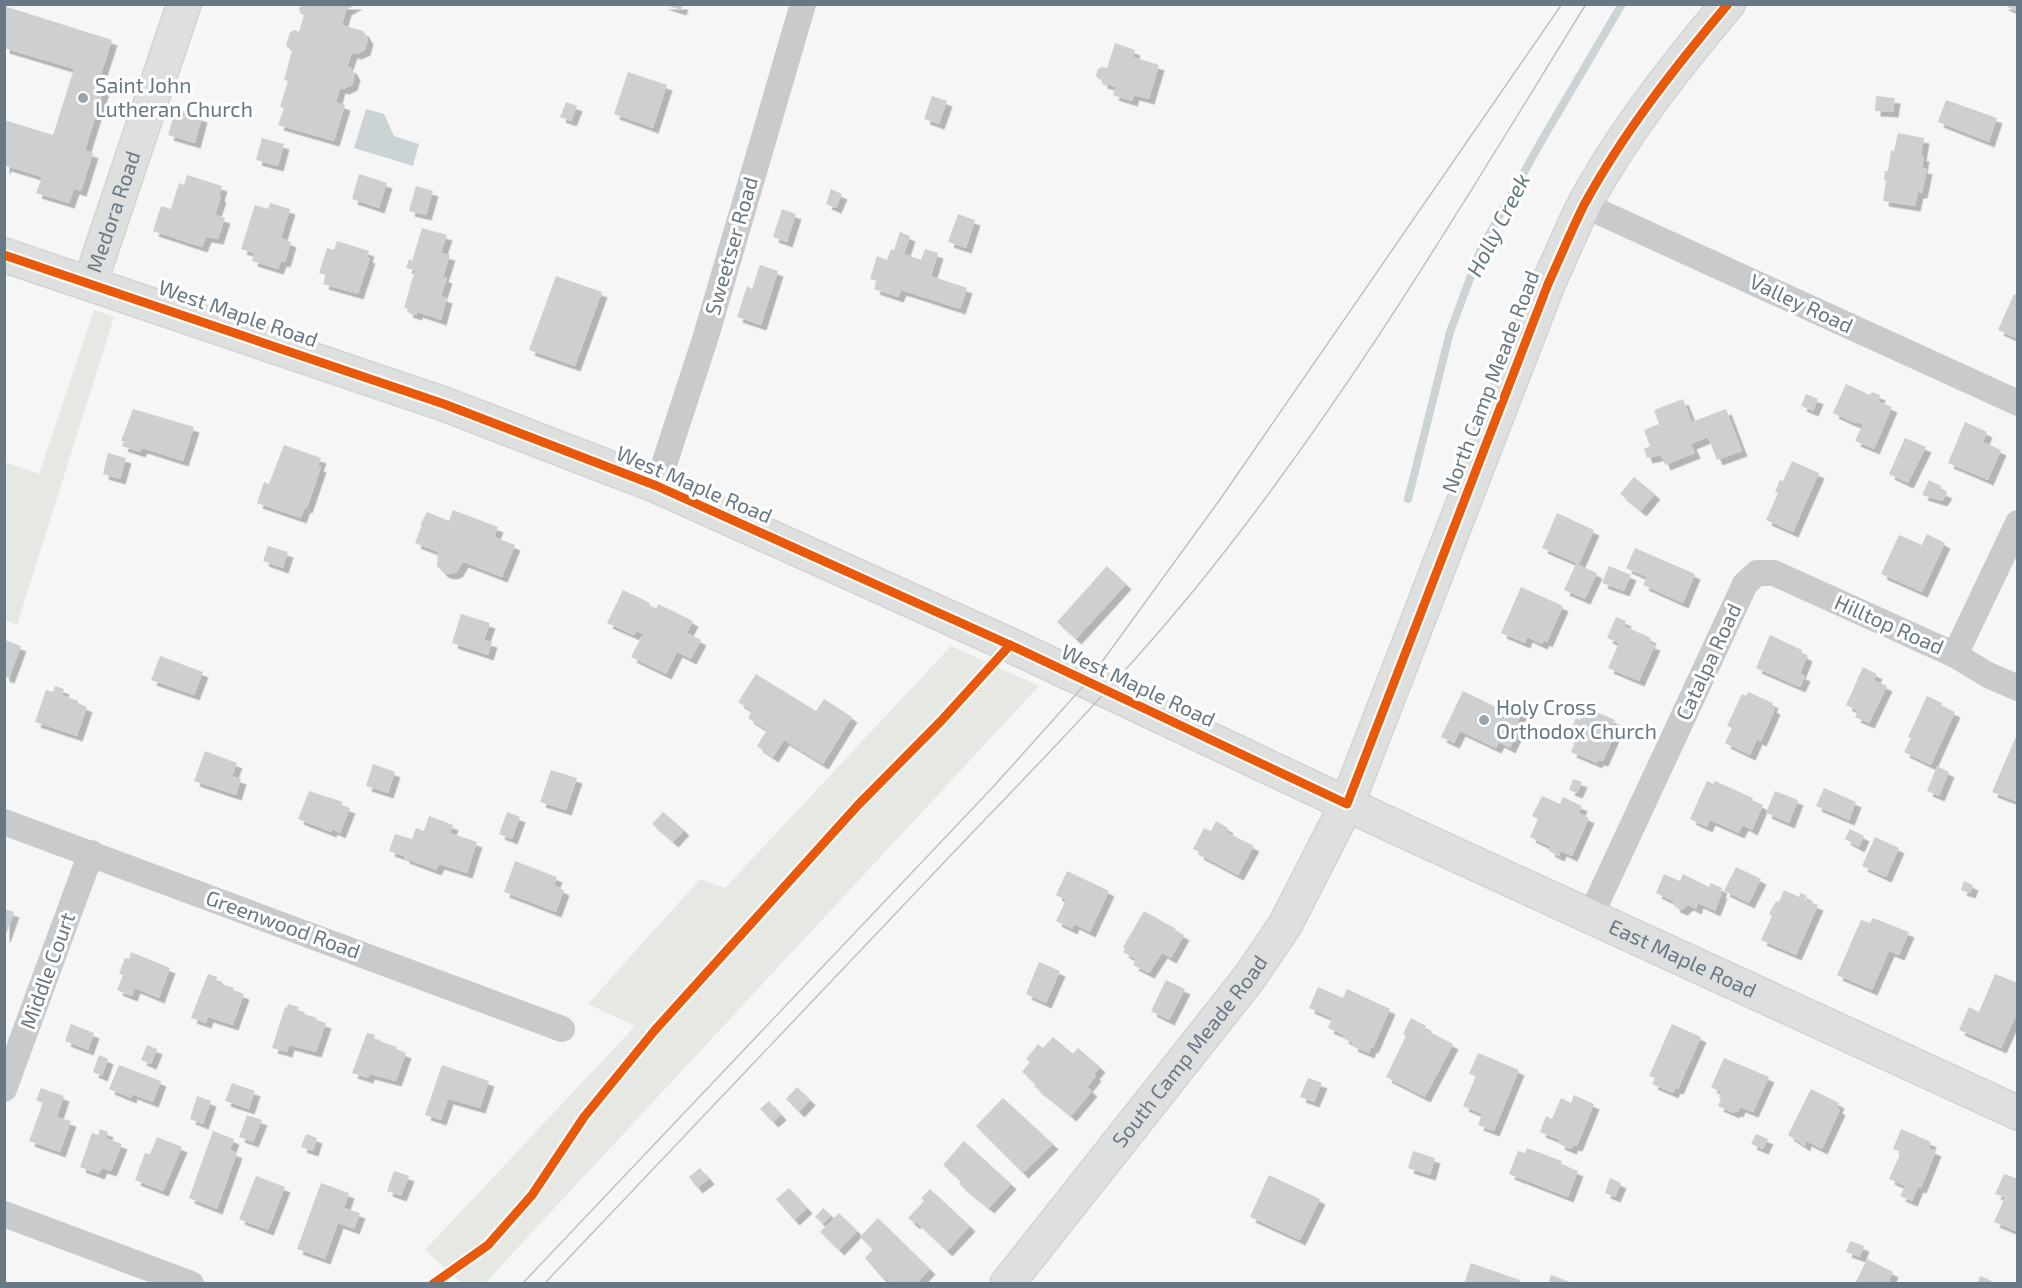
<svg xmlns="http://www.w3.org/2000/svg" width="2022" height="1288" viewBox="0 0 2022 1288" font-family="'Exo 2',sans-serif">
<style>
.green{fill:#e5e8e3}
.water{fill:#cbd3d6}
.lines{fill:none;stroke-linecap:round;stroke-linejoin:round}
.stream{stroke:#cbd3d6;stroke-width:8}
.building{fill:#cdcfd0;filter:url(#shadow)}
.secondary-casing{stroke:#d2d3d4;stroke-width:36}
.street{stroke:#c9cacb;stroke-width:26}
.secondary{stroke:#dedfdf;stroke-width:33}
.tram{stroke:#bfc0c2;stroke-width:1.5}
.cycleway-casing{stroke:#fff;stroke-width:13}
.cycleway{stroke:#e8590c;stroke-width:9}
.poi-dot{fill:#9aa4ac;stroke:#fff;stroke-width:2}
.labels{text-anchor:middle;stroke-width:6;stroke-linejoin:round;paint-order:stroke}
.poi-label{font-size:21px;fill:#687884;stroke:#fff;text-anchor:start}
.street-label{font-size:21px;fill:#687884;stroke:#fff}
.water-label{font-size:22px;font-style:italic;fill:#63797f;stroke:#fff}
</style>
<defs>
<filter id="shadow"><feDropShadow dx="5.5" dy="5.5" stdDeviation="0" flood-color="#0004"/></filter>
</defs>
<rect width="100%" height="100%" fill="#f6f6f6"/>
<!-- green -->
<g class="green">
<path d="M94,310L114,317L17,625L5,620V462L39,474Z"/>
<path d="M951,646L1039,686L485,1283H461L425,1250L635,1026L588,1004L700,879L725,888Z"/>
</g>
<!-- water -->
<path class="water" d="M366,109L384,114L394,136L419,144L413,166L354,148Z"/>
<g class="lines">
<!-- stream -->
<path class="stream" d="M1408,499L1450,332L1481,249L1542,140L1622,4"/>
</g>
<!-- building -->
<g class="building">
<path d="M301,4H357L346,10L342,25L363,31L368,39L365,50L356,54L352,53L347,67L351,68L355,75L352,85L344,89L340,88L336,102L345,105L334,141L278,125L284,108L280,107L288,81L284,80L292,51L286,46L290,32L295,30L299,32L304,15L301,14L299,9Z"/>
<path d="M662,4H683L681,10Z"/>
<path d="M2002,4H2018V12Z"/>
<path d="M4,6L112,40L101,74L108,76L85,150L93,153L81,191L74,189L69,203L36,193L42,177L6,166L4,170V120L53,135L74,69L4,48Z"/>
<path d="M1115,43L1135,50L1133,57L1159,65L1149,99L1134,95L1132,101L1113,95L1116,87L1102,83V80L1098,79L1096,75L1098,69L1102,67L1107,68Z"/>
<path d="M628,72L667,85L653,128L614,114Z"/>
<path d="M932,96L947,101L939,124L924,119Z"/>
<path d="M1876,96L1895,98L1893,112L1875,111Z"/>
<path d="M1946,100L1997,118L1989,142L1938,122Z"/>
<path d="M566,102L577,106L571,121L560,117Z"/>
<path d="M176,109L202,117L195,143L168,135Z"/>
<path d="M1898,133L1924,138L1921,156H1924L1922,168L1927,169L1922,193H1918L1915,206L1883,201L1886,181L1884,180L1885,171H1888L1891,150L1894,151Z"/>
<path d="M262,138L284,144L278,166L256,160Z"/>
<path d="M359,174L387,183L379,208L352,199Z"/>
<path d="M187,175L222,186L219,196L221,197L215,215L225,218L218,239L206,237L202,247L153,231L161,206L171,209L179,183L184,185Z"/>
<path d="M416,186L433,191L426,215L409,211Z"/>
<path d="M831,189L842,194L836,208L826,204Z"/>
<path d="M270,203L290,209L281,238L291,242L285,262L281,261L278,269L252,261L254,253L241,249L255,205L268,209Z"/>
<path d="M782,209L796,214L787,242L773,237Z"/>
<path d="M958,214L975,220L966,248L948,242Z"/>
<path d="M422,228L447,235L441,253L450,255L443,277L447,278L441,296L447,298L441,320L417,312V315L407,312L408,309L404,308L415,270L406,268L409,259L412,261Z"/>
<path d="M900,232L910,236L904,254L921,260L925,249L938,253L931,276L967,288L960,309L901,290L898,297L874,289L877,281L870,279L877,256L887,260L891,249L894,250Z"/>
<path d="M337,241L369,251L367,257L370,258L358,294L323,284L326,275L319,273L327,248L334,250Z"/>
<path d="M760,265L778,271L761,325L737,317L747,286L752,289Z"/>
<path d="M556,276L602,292L575,366L529,350Z"/>
<path d="M2014,294L2018,296V339L1998,330Z"/>
<path d="M1846,384L1870,395L1872,392L1880,395L1878,401L1892,407L1874,449L1855,441L1863,424L1857,422V424L1833,413Z"/>
<path d="M1806,394L1818,399L1813,411L1801,406Z"/>
<path d="M1683,399L1692,422L1726,409L1742,451L1717,460L1708,437L1691,444L1695,453L1665,465L1661,455L1647,458L1644,449L1650,446L1644,430L1659,424L1654,410Z"/>
<path d="M133,409L194,427L183,461L142,448L140,452L122,446L124,441H121Z"/>
<path d="M1965,422L1987,432L1983,442L2001,450L1988,480L1948,463Z"/>
<path d="M1905,438L1926,447L1908,483L1889,474Z"/>
<path d="M284,445L321,458L318,466L321,467L307,508L305,507L301,518L257,503L264,482L269,484Z"/>
<path d="M108,453L126,458L120,479L103,474Z"/>
<path d="M1792,461L1819,473L1793,532L1766,520L1778,493L1775,492L1780,480L1783,481Z"/>
<path d="M1634,477L1655,494L1641,511L1620,494Z"/>
<path d="M1929,480L1941,486L1940,490L1947,493L1942,501L1922,495Z"/>
<path d="M453,510L498,527L494,537L515,545L502,577L463,562L457,572L451,574L444,573L437,566L438,552L415,543L422,525H420L427,512L449,521Z"/>
<path d="M1557,513L1594,530L1579,564L1542,548Z"/>
<path d="M1927,534L1945,543L1922,592L1881,574L1899,535L1922,545Z"/>
<path d="M268,546L288,552L283,568L263,561Z"/>
<path d="M1635,548L1695,574L1683,603L1643,585L1647,577L1626,568Z"/>
<path d="M1576,564L1597,573L1585,599L1564,590Z"/>
<path d="M1107,566L1126,584L1076,639L1057,622Z"/>
<path d="M1609,566L1631,575L1624,591L1602,583Z"/>
<path d="M1521,587L1563,606L1547,642L1544,640L1542,644L1527,637L1525,643L1501,633Z"/>
<path d="M623,590L650,603L649,606L656,609L658,604L693,621L687,633L701,640L691,659L677,652L666,674L631,657L643,634L636,631L634,635L607,623Z"/>
<path d="M461,614L490,623L484,640L492,642L488,655L452,643Z"/>
<path d="M1616,617L1626,621L1624,626L1651,638L1649,643L1655,645L1639,681L1608,668L1619,643L1607,638Z"/>
<path d="M1770,635L1802,650L1801,653L1807,656L1800,674L1805,676L1800,687L1756,668Z"/>
<path d="M5,640L21,646L9,678L4,676Z"/>
<path d="M160,656L203,672L194,695L151,680Z"/>
<path d="M1863,667L1877,674L1874,680L1887,686L1869,723L1855,717L1858,711L1846,705Z"/>
<path d="M756,674L816,711L824,699L852,717L823,764L784,740L773,757L757,746L767,730L748,718L752,711L738,702Z"/>
<path d="M55,686L64,689L62,695L78,701V703L87,707L77,736L35,722L46,690L53,692Z"/>
<path d="M1463,691L1496,707L1500,699L1523,710L1517,723L1521,725L1510,748L1499,742L1496,748L1460,731L1454,743L1441,737Z"/>
<path d="M1748,692L1773,703L1771,707L1775,709L1761,741L1757,739L1750,755L1725,743L1732,728L1727,726L1733,713L1742,694L1746,696Z"/>
<path d="M1927,696L1942,703L1941,706L1955,712L1931,765L1904,752L1911,738L1908,737Z"/>
<path d="M1585,707L1615,720L1613,725L1618,727L1603,761L1598,760L1597,763L1571,752L1576,740L1568,737L1576,718L1580,720Z"/>
<path d="M2018,732V802L1992,792Z"/>
<path d="M205,751L237,763L232,776L241,779L236,795L194,781Z"/>
<path d="M373,764L395,772L388,793L366,786Z"/>
<path d="M1937,766L1949,772L1939,796L1927,791Z"/>
<path d="M551,770L577,778L566,810L540,802Z"/>
<path d="M1573,779L1582,782L1577,793L1569,790Z"/>
<path d="M1707,781L1713,784L1715,781L1753,798L1752,800L1763,805L1752,830L1743,825L1739,833L1710,820L1707,827L1690,819Z"/>
<path d="M1824,788L1856,802L1849,820L1816,806Z"/>
<path d="M309,791L343,802L341,805L350,808L340,833L332,829L331,832L298,819Z"/>
<path d="M1775,791L1798,800L1789,823L1766,813Z"/>
<path d="M1542,796L1560,804L1563,797L1582,806L1579,813L1589,818L1572,856L1561,851L1559,856L1549,851L1551,847L1530,837L1538,819L1532,816Z"/>
<path d="M507,812L520,817L512,839L499,834Z"/>
<path d="M663,812L684,830L673,842L652,824Z"/>
<path d="M429,816L453,825L450,833L477,842L467,873L439,864L436,870L404,858V856L389,851L395,834L412,839L416,828L424,831Z"/>
<path d="M1216,821L1228,828L1226,832L1254,846L1238,875L1198,854L1199,852L1193,849L1204,828L1211,831Z"/>
<path d="M1850,829L1864,836L1859,847L1845,839Z"/>
<path d="M1875,837L1899,848L1886,877L1862,866Z"/>
<path d="M515,861L557,877L554,885L564,890L556,912L504,892Z"/>
<path d="M1736,867L1761,879L1749,903L1724,891Z"/>
<path d="M1067,871L1109,891L1090,932L1074,924L1072,929L1056,921L1066,900L1056,895Z"/>
<path d="M1664,874L1680,881L1683,874L1709,887L1711,883L1722,888L1720,893H1722L1715,911L1698,903L1696,909L1688,905L1682,910L1675,907L1673,901L1656,893Z"/>
<path d="M1964,881L1973,885L1970,893L1961,890Z"/>
<path d="M1784,890L1799,897L1801,893L1807,896L1805,900L1818,905L1796,955L1761,940L1772,916L1769,914L1776,901L1779,902Z"/>
<path d="M4,909L14,912L5,937H4Z"/>
<path d="M1144,911L1176,929L1175,930L1184,935L1171,958L1162,953L1149,973L1133,965L1136,959L1123,952L1125,948L1123,947Z"/>
<path d="M1873,918L1909,932L1899,955L1889,951L1872,990L1837,975L1861,920L1870,923Z"/>
<path d="M131,952L170,968L159,998L135,988L132,996L117,990L123,975L119,974L125,958L129,959Z"/>
<path d="M1039,962L1060,971L1046,1003L1026,994Z"/>
<path d="M208,974L217,977L216,982L234,988L233,990L244,994L233,1025L208,1017L206,1023L191,1018Z"/>
<path d="M1995,974L2018,983V1011L2001,1048L1959,1030L1969,1007L1979,1012Z"/>
<path d="M1166,980L1185,989L1169,1020L1151,1011Z"/>
<path d="M1318,987L1343,998L1347,989L1390,1009L1373,1048L1371,1047L1369,1053L1352,1046L1353,1043L1343,1038L1344,1035L1328,1028L1332,1018L1309,1008Z"/>
<path d="M288,1004L299,1007L297,1012L317,1018L316,1020L326,1023L316,1052L289,1045L287,1052L272,1048L285,1007L287,1008Z"/>
<path d="M1411,1018L1426,1026L1424,1029L1453,1044L1425,1097L1386,1077L1406,1036L1403,1034Z"/>
<path d="M71,1024L94,1033L88,1050L65,1041Z"/>
<path d="M1672,1024L1701,1037L1678,1089L1675,1088L1673,1093L1652,1084L1655,1078L1649,1076Z"/>
<path d="M367,1033L375,1035L374,1039L397,1047L396,1049L406,1053L396,1081L369,1074L368,1078L352,1073Z"/>
<path d="M1053,1037L1073,1054L1078,1048L1100,1067L1094,1074L1096,1076L1087,1087L1092,1091L1071,1116L1034,1086L1036,1084L1022,1072L1030,1062L1026,1059L1038,1044L1043,1048Z"/>
<path d="M147,1045L157,1049L151,1064L141,1060Z"/>
<path d="M1478,1053L1519,1070L1494,1131L1478,1125L1482,1114L1463,1106L1476,1076L1469,1074Z"/>
<path d="M99,1055L108,1059L102,1076L93,1072Z"/>
<path d="M1724,1058L1769,1077L1753,1112L1740,1107L1738,1112L1735,1111L1734,1113L1718,1106L1721,1098L1719,1097L1721,1092L1711,1087Z"/>
<path d="M119,1065L161,1081L153,1102L132,1094L131,1098L109,1089Z"/>
<path d="M442,1065L489,1081L480,1108L448,1099L441,1120L425,1115Z"/>
<path d="M1308,1078L1322,1083L1314,1102L1300,1097Z"/>
<path d="M232,1083L255,1091L249,1109L225,1101Z"/>
<path d="M797,1087L810,1100L799,1112L786,1099Z"/>
<path d="M41,1088L64,1096L57,1117L71,1121L60,1152L29,1141L43,1103L36,1100Z"/>
<path d="M1811,1089L1839,1103L1837,1108L1840,1110L1822,1149L1806,1141L1805,1146L1788,1135Z"/>
<path d="M1574,1095L1594,1104L1577,1146L1573,1145L1571,1149L1559,1144L1560,1140L1540,1132L1546,1116L1552,1119L1561,1098L1571,1103Z"/>
<path d="M197,1096L211,1101L203,1124L190,1119Z"/>
<path d="M1003,1098L1053,1144L1023,1173L976,1126Z"/>
<path d="M769,1101L781,1115L773,1122L760,1109Z"/>
<path d="M247,1115L262,1120L253,1142L239,1137Z"/>
<path d="M100,1129L108,1132L106,1138L122,1144L111,1171L102,1168L99,1174L80,1167L92,1133L98,1135Z"/>
<path d="M1901,1129L1931,1142L1929,1148L1936,1151L1921,1188L1918,1187L1912,1201L1900,1196L1905,1186L1889,1179L1901,1152L1893,1149Z"/>
<path d="M213,1131L234,1139L230,1150L237,1153L217,1209L189,1198Z"/>
<path d="M306,1134L317,1138L313,1151L301,1147Z"/>
<path d="M1756,1134L1768,1139L1763,1149L1751,1144Z"/>
<path d="M157,1137L182,1147L163,1191L135,1180L145,1153L150,1154Z"/>
<path d="M964,1141L1011,1184L989,1208L959,1184L961,1181L943,1165Z"/>
<path d="M1527,1148L1562,1161L1561,1164L1578,1171L1568,1197L1509,1174L1518,1151L1525,1153Z"/>
<path d="M1413,1151L1435,1158L1430,1175L1408,1168Z"/>
<path d="M700,1168L709,1179L697,1188L689,1177Z"/>
<path d="M394,1171L409,1176L401,1196L387,1191Z"/>
<path d="M2004,1174L2018,1179V1232L1994,1222L2005,1197L1995,1194Z"/>
<path d="M1269,1175L1320,1199L1300,1240L1250,1217Z"/>
<path d="M256,1176L285,1187L268,1230L239,1219Z"/>
<path d="M1610,1178L1621,1183L1615,1197L1605,1193Z"/>
<path d="M321,1183L349,1193L344,1208L360,1213L354,1229L338,1223L325,1259L297,1249Z"/>
<path d="M789,1188L807,1208L794,1220L776,1199Z"/>
<path d="M930,1189L970,1226L947,1251L916,1222L915,1224L908,1218L924,1201L921,1198Z"/>
<path d="M823,1208L831,1215L823,1224L815,1217Z"/>
<path d="M839,1213L857,1231L839,1250L820,1232Z"/>
<path d="M878,1218L930,1269L916,1284H891L886,1278L884,1280L865,1258L873,1249L860,1237Z"/>
<path d="M1850,1241L1864,1246L1860,1257L1846,1252Z"/>
<path d="M1867,1259L1893,1272L1888,1284H1855Z"/>
<path d="M1471,1263L1491,1270L1520,1280L1518,1284H1464Z"/>
<path d="M1551,1275L1573,1283V1284H1548Z"/>
<path d="M1980,1276L1988,1279L1996,1284H1977Z"/>
</g>
<g class="lines">
<defs>
<g id="secondary">
<path id="s1" d="M4,255L444,404L657,486L1010,645L1389,824L2018,1113"/>
<path id="s2" d="M90,283L184,4"/>
<path id="s3" d="M1007,1284L1249,978L1285,925L1347,804L1548,284C1560,258 1571,231 1584,205C1623,133 1675,67 1728,4"/>
</g>
</defs>
<!-- secondary casing -->
<use href="#secondary" class="secondary-casing"/>
<!-- street -->
<g class="street">
<path d="M1584,205L2018,403"/>
<path d="M657,486L706,336L803,4"/>
<path d="M1955,655L2018,523"/>
<path d="M4,822L562,1029"/>
<path d="M1590,917L1745,584L1757,573H1774L1955,655L1988,675L2018,688"/>
<path d="M4,1089L91,853"/>
<path d="M4,1214L191,1284"/>
</g>
<!-- secondary -->
<use href="#secondary" class="secondary"/>
<!-- tram -->
<g class="tram">
<path d="M522,1284L993,787L1088,681L1221,498L1562,4"/>
<path d="M544,1284C674,1147 804,1010 934,873C1025,777 1120,682 1203,579C1348,399 1465,200 1586,4"/>
</g>
<defs>
<g id="cycleway">
<path d="M4,255L444,404L657,486L1010,645L1347,804L1548,284C1560,258 1571,231 1584,205C1623,133 1675,67 1728,4"/>
<path d="M433,1284L488,1245L532,1195L584,1117L655,1030L858,805L941,721L1010,645"/>
</g>
</defs>
<!-- cycleway casing -->
<use href="#cycleway" class="cycleway-casing"/>
<!-- cycleway -->
<use href="#cycleway" class="cycleway"/>
</g>
<!-- markers -->
<g class="poi-dot">
<circle cx="83" cy="98" r="6"/>
<circle cx="1484" cy="720" r="6"/>
</g>
<g class="labels">
<!-- poi labels -->
<g class="poi-label">
<text x="95" y="93">Saint John<tspan x="95" dy="24">Lutheran Church</tspan></text>
<text x="1496" y="715">Holy Cross<tspan x="1496" dy="24">Orthodox Church</tspan></text>
</g>
<!-- street labels -->
<g class="street-label">
<text dy="7" stroke="none"><textPath href="#s2" startOffset="75">Medora Road</textPath></text>
<text transform="translate(732 246) rotate(-74)" y="7">Sweetser Road</text>
<text transform="translate(1801 304) rotate(25)" y="7">Valley Road</text>
<text transform="translate(238 314) rotate(19)" y="7">West Maple Road</text>
<text transform="translate(1491 382) rotate(-69)" y="7">North Camp Meade Road</text>
<text transform="translate(694 485) rotate(23)" y="7">West Maple Road</text>
<text transform="translate(1889 625) rotate(24)" y="7">Hilltop Road</text>
<text transform="translate(1709 662) rotate(-65)" y="7">Catalpa Road</text>
<text transform="translate(1138 686) rotate(25)" y="7">West Maple Road</text>
<text transform="translate(283 925) rotate(20)" y="7">Greenwood Road</text>
<text dy="7" stroke="none"><textPath href="#s1" startOffset="1822">East Maple Road</textPath></text>
<text transform="translate(48 971) rotate(-70)" y="7">Middle Court</text>
<text dy="7" stroke="none"><textPath href="#s3" startOffset="296">South Camp Meade Road</textPath></text>
</g>
<!-- water labels -->
<g class="water-label">
<text transform="translate(1498 225) rotate(-63)" y="8">Holly Creek</text>
</g>
</g>
<!-- border -->
<rect width="2022" height="1288" fill="none" stroke="#687884" stroke-width="12"/>
</svg>
